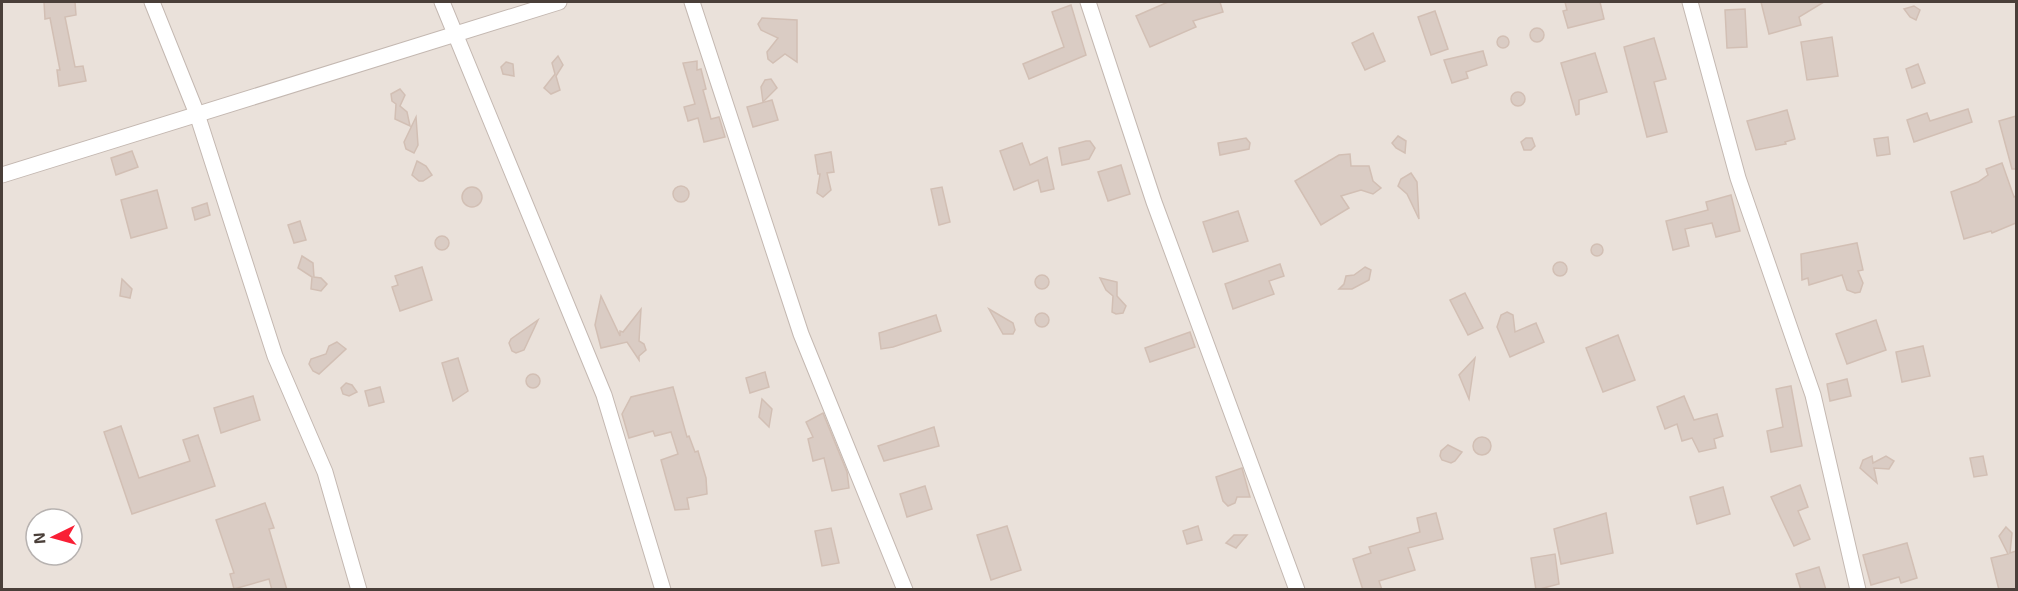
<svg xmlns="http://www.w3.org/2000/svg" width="2018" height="591" viewBox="0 0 2018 591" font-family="'Exo 2',sans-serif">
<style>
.residential{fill:#eae1da;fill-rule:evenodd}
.building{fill:#daccc4;stroke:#d2bfb4;stroke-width:1.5}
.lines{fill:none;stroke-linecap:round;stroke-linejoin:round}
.street-casing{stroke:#c4b8b1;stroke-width:17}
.street{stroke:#fff;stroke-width:15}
</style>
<rect width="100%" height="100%" fill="#f6f0ec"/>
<!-- residential -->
<path class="residential" d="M2,2H2016V589H2ZM36,519H72V555H36Z"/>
<!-- building -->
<g class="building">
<path d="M44,2H75L76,15L65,17L75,67L83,66L86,81L59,86L57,70H60L50,18L45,19Z"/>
<path d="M1168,2H1220L1223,12L1193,21L1196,27L1150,47L1136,16Z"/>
<path d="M1565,2H1600L1604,19L1568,28L1563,11L1567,10Z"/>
<path d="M1761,2H1824L1799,17L1801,25L1769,34Z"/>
<path d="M1071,5L1086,55L1029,79L1023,64L1064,47L1052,12Z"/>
<path d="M1914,6L1920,10L1916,20L1910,17L1904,9Z"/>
<path d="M1745,9L1747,47L1727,48L1725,10Z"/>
<path d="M1435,11L1448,49L1431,55L1418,17Z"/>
<path d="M762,18L797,20V62L785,54L773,63L768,59L767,52L778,38L761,30L758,24Z"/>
<circle cx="1537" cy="35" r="7"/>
<path d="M1373,33L1385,61L1365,70L1352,43Z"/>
<circle cx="1503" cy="42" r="6"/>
<path d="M1832,37L1838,76L1807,80L1801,42Z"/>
<path d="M1654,38L1666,79L1654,82L1667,132L1647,137L1624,47Z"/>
<path d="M1483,51L1487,65L1466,72L1468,78L1452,83L1444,60Z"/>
<path d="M1595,53L1607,92L1579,100V114L1576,115L1561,63Z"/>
<path d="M558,56L563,65L556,76L560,90L551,94L544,88L555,74L552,63Z"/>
<path d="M697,61V70L701,69L706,89L703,90L711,119L719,117L725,137L704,142L698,118L688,121L684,107L695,104L683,63Z"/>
<path d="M506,62L513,64L514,76L503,74L501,67Z"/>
<path d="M1918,64L1925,83L1912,88L1906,69Z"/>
<path d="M771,79L777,88L763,102L761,87L765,80Z"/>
<path d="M400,89L405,95L400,106L407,112L410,126L395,119L396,104L392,101L391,94Z"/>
<circle cx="1518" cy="99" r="7"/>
<path d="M772,100L778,120L753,127L747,107Z"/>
<path d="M1968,109L1972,122L1914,142L1907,120L1927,113L1930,121Z"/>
<path d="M1787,110L1795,139L1785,142L1786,144L1756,150L1747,121Z"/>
<path d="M2016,116V169H2012L1999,121Z"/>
<path d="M416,117L418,145L414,153L406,149L404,142Z"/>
<path d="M1398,136L1406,141L1405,153L1396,148L1392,143Z"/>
<path d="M1888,137L1890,154L1877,156L1874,139Z"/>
<path d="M1246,138L1250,143L1249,149L1220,155L1218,143Z"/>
<path d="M1526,138H1532L1535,146L1531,150H1524L1521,142Z"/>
<path d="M1086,141H1090L1095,148L1089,159L1062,165L1059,148Z"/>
<path d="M1022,143L1030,165L1047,157L1054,189L1041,192L1038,180L1014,190L1000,151Z"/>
<path d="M132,151L138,167L116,175L111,158Z"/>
<path d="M831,152L834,172L827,173L831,190L823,197L817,193L820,174H818L815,155Z"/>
<path d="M1350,154L1351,166H1369L1373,181L1381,188L1373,194L1361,190L1341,196L1349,208L1321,225L1295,181L1339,155Z"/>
<path d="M417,161L426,166L432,175L423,181H419L412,175Z"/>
<path d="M2002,163L2014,197L2016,196V223L1992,233L1991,231L1964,239L1951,192L1978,182L1988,175L1986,169Z"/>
<path d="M1121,165L1130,194L1108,201L1098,172Z"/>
<path d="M1411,173L1417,182L1419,219L1407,194L1398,186L1401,179Z"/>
<circle cx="681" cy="194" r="8"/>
<path d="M942,187L950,222L939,225L931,189Z"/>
<circle cx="472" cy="197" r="10"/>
<path d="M157,190L167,228L131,238L121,200Z"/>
<path d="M1731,195L1740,231L1716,237L1712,223L1685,229L1689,246L1673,250L1666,221L1708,210L1706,202Z"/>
<path d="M207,203L210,215L195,220L192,208Z"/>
<path d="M1238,211L1248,241L1213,252L1203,222Z"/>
<path d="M300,221L306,240L294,243L288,225Z"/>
<circle cx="442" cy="243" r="7"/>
<path d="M1857,243L1863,270L1858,271L1863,283L1860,292L1855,293L1847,290L1842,275L1809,285L1808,278L1802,280L1801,254Z"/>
<circle cx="1597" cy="250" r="6"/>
<path d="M302,256L313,263L314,277L321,278L327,284L321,291L311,289L312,277L298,268Z"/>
<circle cx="1560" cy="269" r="7"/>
<path d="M1280,264L1284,276L1269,281L1274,294L1233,309L1225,284Z"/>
<path d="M422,267L432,300L400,311L392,287L398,285L395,276Z"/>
<path d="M1365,267L1371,270L1369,280L1352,289H1339L1344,284L1346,276L1354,275Z"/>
<circle cx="1042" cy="282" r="7"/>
<path d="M1100,278L1117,282V296L1126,306L1123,313L1116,314L1112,312L1113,296L1106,290Z"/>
<path d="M122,279L132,289L130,298L120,296Z"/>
<path d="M1465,293L1483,328L1468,335L1450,300Z"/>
<path d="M601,296L620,336V331L623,332L641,309L639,341L644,344L646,350L639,356V360L627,342L601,348L595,325Z"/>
<path d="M989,309L1013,323L1015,330L1013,334H1003Z"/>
<path d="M1507,312L1513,315L1515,332L1536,323L1544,342L1510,357L1497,327L1501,315Z"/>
<circle cx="1042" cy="320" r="7"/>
<path d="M936,315L941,331L893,347L881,349L879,333Z"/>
<path d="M538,320L524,350L516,353L512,351L509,343L511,339Z"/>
<path d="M1876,320L1886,350L1847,364L1836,334Z"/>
<path d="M1190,332L1195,347L1150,362L1145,348Z"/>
<path d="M1618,335L1635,380L1603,392L1586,348Z"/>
<path d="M337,342L346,349L319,374L313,371L309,364L311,359L326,354L329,346Z"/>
<path d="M1923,346L1930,376L1902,382L1896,352Z"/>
<path d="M458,358L468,391L453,401L442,363Z"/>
<path d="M1475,358L1469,399L1459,375Z"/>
<path d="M765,372L769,387L750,393L746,378Z"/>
<circle cx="533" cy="381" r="7"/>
<path d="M1847,379L1851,396L1830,401L1827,384Z"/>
<path d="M346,383L352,385L357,392L349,396L343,394L341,388Z"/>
<path d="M1791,386L1802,446L1771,452L1767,431L1783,427L1776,389Z"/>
<path d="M380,387L384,402L369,406L365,391Z"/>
<path d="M673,387L687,437L689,436L695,452L698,451L706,478L707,494L687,498L689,509L675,510L661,460L678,454L671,432L655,436L653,431L629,438L622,414L631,397Z"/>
<path d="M253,396L260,420L221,433L214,408Z"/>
<path d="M1684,396L1694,420L1717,414L1723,436L1714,439L1716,448L1699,452L1692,438L1682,441L1677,424L1665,429L1657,407Z"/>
<path d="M762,399L772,409L769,427L759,417Z"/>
<path d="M823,413L847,472L849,488L832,491L824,458L813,461L808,439L813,437L806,422Z"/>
<path d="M121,426L139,478L190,461L183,440L198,435L215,486L132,514L104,432Z"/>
<path d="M934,427L939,446L884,461L878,446Z"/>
<circle cx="1482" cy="446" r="9"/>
<path d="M1448,445L1462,452L1455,461L1451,463L1442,460L1440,456L1441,451Z"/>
<path d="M1872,456L1873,463L1886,456L1894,461L1889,469L1874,468L1877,483L1860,468L1863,460Z"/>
<path d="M1983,456L1987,475L1974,477L1970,458Z"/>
<path d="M1242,468L1250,497H1237L1235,503L1228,506L1223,501L1216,477Z"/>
<path d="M1800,485L1808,507L1798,511L1810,539L1794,546L1771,497Z"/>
<path d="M925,486L932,509L907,517L900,494Z"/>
<path d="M1723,487L1730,514L1697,524L1690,497Z"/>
<path d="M265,503L274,528L269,529L287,590H272L269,579L234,589L230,574L234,573L216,520Z"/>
<path d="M1436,513L1443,539L1408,548L1415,570L1379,581L1382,590H1363L1353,559L1371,553L1369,547L1420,532L1417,518Z"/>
<path d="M1606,513L1613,553L1561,564L1554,529Z"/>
<path d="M1007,526L1021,570L991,580L977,535Z"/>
<path d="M1198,526L1202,540L1187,544L1183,531Z"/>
<path d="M2006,527L2012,533L2010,553L2016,551V590H1999L1991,558L2008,554L1999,536Z"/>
<path d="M831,528L839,563L822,566L815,531Z"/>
<path d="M1234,535H1247L1236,548L1226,543Z"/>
<path d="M1907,543L1917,578L1901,583L1899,577L1871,585L1863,555Z"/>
<path d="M1555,554L1559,584L1536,590L1531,558Z"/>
<path d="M1819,567L1826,590H1801L1796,574Z"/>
</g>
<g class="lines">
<defs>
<g id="street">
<path d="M152,2L197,114L275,356L325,472L359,590"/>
<path d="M442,2L604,395L663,590"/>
<path d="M692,2L801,334L905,590"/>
<path d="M1088,2L1154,202L1297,590"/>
<path d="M1690,2L1738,178L1813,395L1858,590"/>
<path d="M2,175L559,2"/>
</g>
</defs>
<!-- street casing -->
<use href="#street" class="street-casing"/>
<!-- street -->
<use href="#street" class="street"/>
</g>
<!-- border -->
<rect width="2018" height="591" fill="none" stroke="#4a3f39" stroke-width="6"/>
<!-- north arrow -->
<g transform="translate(54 537) rotate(265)"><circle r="28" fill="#ffffff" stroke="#b7b2b0" stroke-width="1.5"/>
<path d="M0-4.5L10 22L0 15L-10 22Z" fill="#f91f35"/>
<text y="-9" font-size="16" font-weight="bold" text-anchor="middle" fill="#4a3f39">N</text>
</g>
</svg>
